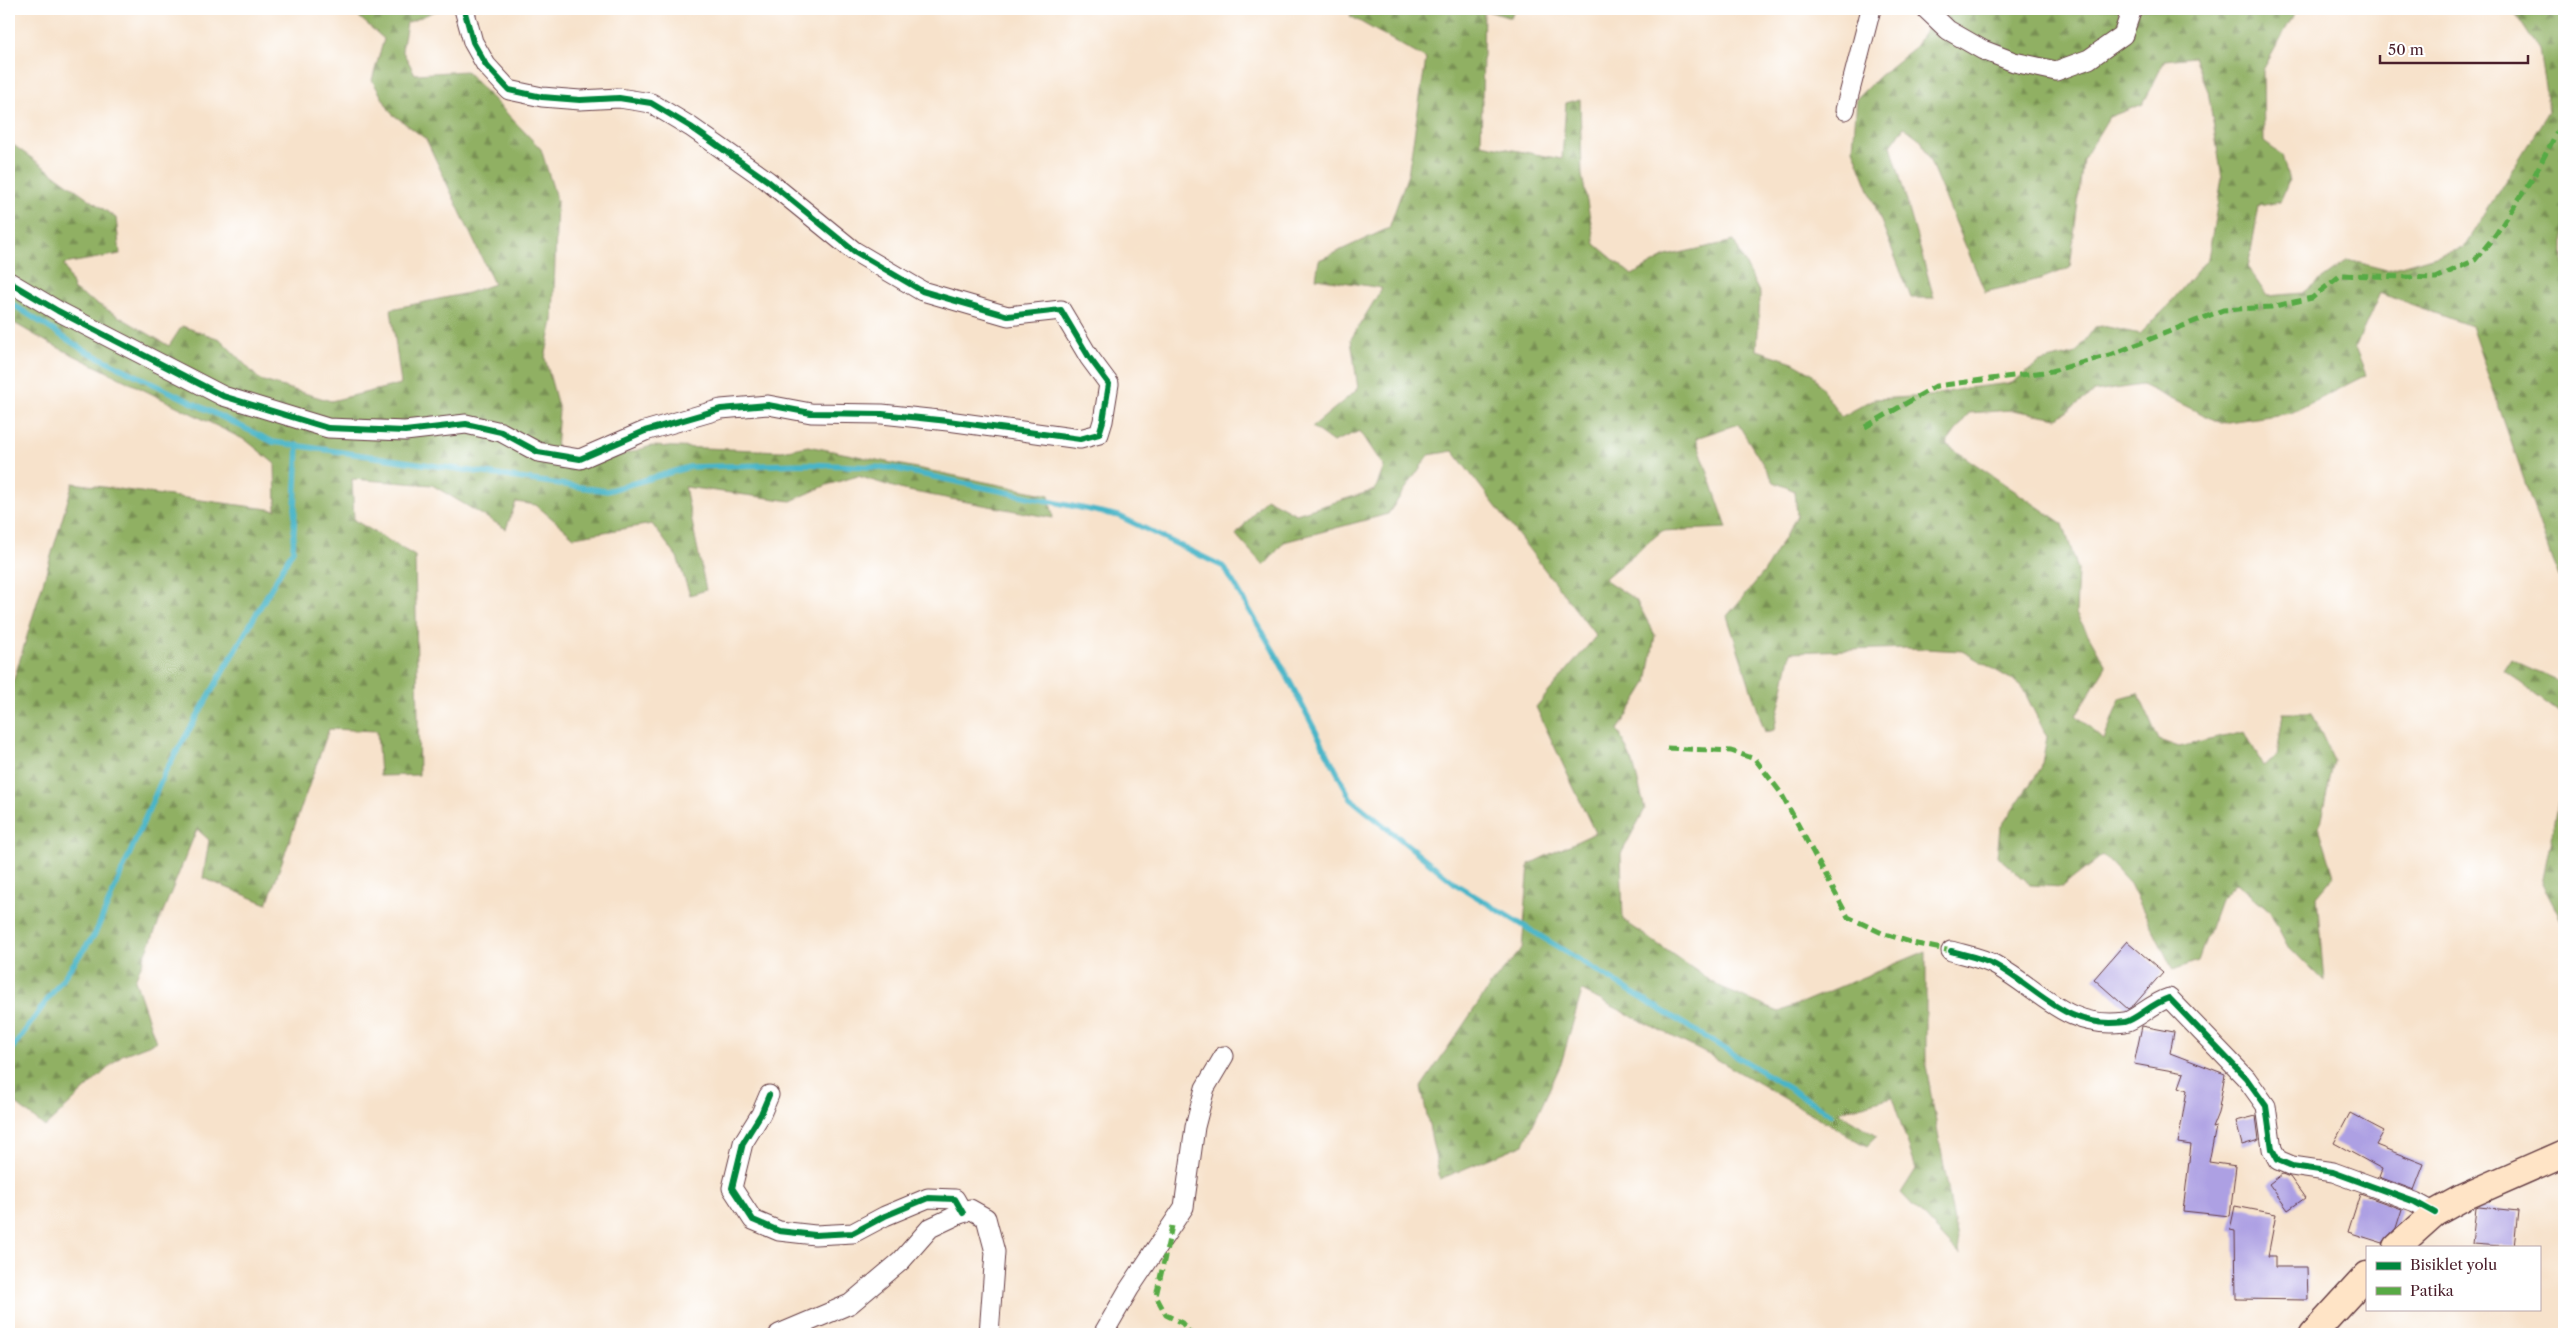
<svg xmlns="http://www.w3.org/2000/svg" width="2573" height="1343" viewBox="0 0 2573 1343" font-family="'Libre Caslon Text',serif">
<style>
.forest{fill:url(#forest-firs);stroke:#6d6848}
.lines{fill:none;stroke-linecap:round;stroke-linejoin:round}
.stream{stroke:#4ab5c8;stroke-width:5.5}
.building{fill:#ada0e3}
.street-casing{stroke:#643c43;stroke-width:21}
.secondary-casing{stroke:#643c43;stroke-width:29}
.street{stroke:#fff;stroke-width:19}
.secondary{stroke:#ffe4c6;stroke-width:26}
.quiet{stroke:#57aa44;stroke-width:5;stroke-dasharray:10 5;stroke-linecap:butt}
.cycleway-casing{stroke:#fff;stroke-width:9}
.cycleway{stroke:#00873e;stroke-width:6}
</style>
<defs>
<pattern id="forest-firs" width="22" height="20" patternUnits="userSpaceOnUse" patternTransform="scale(1.25)"><rect width="22" height="20" fill="#90b064"/><path d="M5 1l3.5 6h-7zM16 11l3.5 6h-7z" fill="#788f53"/></pattern>
</defs>
<rect width="100%" height="100%" fill="#fff"/>
<filter id="ink" filterUnits="userSpaceOnUse"><feTurbulence type="fractalNoise" baseFrequency=".02" numOctaves="2"/><feDisplacementMap in="SourceGraphic" scale="10" xChannelSelector="R" yChannelSelector="G"/><feConvolveMatrix kernelMatrix="1 2 1 2 8 2 1 2 1" color-interpolation-filters="sRGB"/></filter>
<filter id="wash" filterUnits="userSpaceOnUse"><feTurbulence type="fractalNoise" baseFrequency=".0096" numOctaves="4" result="noise"/><feDisplacementMap in="SourceGraphic" scale="20" xChannelSelector="R" yChannelSelector="G"/><feGaussianBlur stdDeviation="1.12" result="paint"/><feColorMatrix in="noise" values="0 0 0 0 0 0 0 0 0 0 0 0 0 0 0 0 0 1.4 0 .05"/><feComposite in="paint" operator="in"/></filter>
<g filter="url(#wash)">
<rect width="100%" height="100%" fill="#f7e2cb"/>
<!-- forest -->
<g class="forest">
<path d="M350,9H440L407,23L402,50L415,74L466,71L541,149L557,201L553,321L545,358L559,410L555,464H591L651,446L782,451L808,446L1049,495L1053,518L903,490L858,476L827,485L791,501L685,487L706,590L690,595L677,557L652,524L574,537L536,505L516,502L506,529L432,485L352,479L354,520L415,556L419,775L380,776L377,731L329,729L267,904L203,878L209,840L197,829L135,980L156,1042L122,1055L45,1127L9,1098V686L14,679L73,483L276,510L275,464L247,441L47,342L9,320V142L116,218L120,254L64,264L74,290L169,346L182,326L220,339L260,380L331,401L401,384L391,309L468,293L494,284L426,139L391,113L372,80L384,39Z"/>
<path d="M1353,9H1514L1511,18L1484,10L1481,144L1562,159L1566,103L1580,99L1582,175L1595,244L1632,275L1666,256L1734,241L1760,294L1757,350L1793,362L1812,373L1841,417L1874,399L1930,396L1966,388L2012,383L2040,362L2076,353L2095,327L2103,326L2140,334L2165,309L2208,258L2222,178L2208,91L2194,57L2165,60L2143,104L2109,117L2083,160L2070,268L2040,279L1985,292L1921,140L1904,127L1891,145L1934,298H1911L1853,149L1857,98L1878,77L1914,48L1939,9H2297L2263,70L2264,142L2282,155L2289,181L2280,202L2259,206L2248,268L2267,296L2303,293L2348,260L2387,270L2463,248L2549,111L2539,50L2512,9H2564V575L2558,578L2471,326L2380,293L2355,348L2366,375L2291,413L2221,423L2142,385L2094,392L2058,418L2012,410L1969,413L1946,444L2063,524L2078,570L2076,613L2106,666L2076,715L2104,740L2120,698L2138,693L2159,740L2179,747L2245,732L2263,766L2277,756L2283,713H2312L2334,761L2319,827L2334,876L2317,896L2324,982L2287,945L2270,912L2236,883L2220,900L2198,961L2173,970L2130,884L2103,855L2062,887L2030,885L1997,856L2000,828L2041,768L2047,737L2021,685L1962,651L1907,648L1791,652L1774,730L1765,732L1727,616L1764,572L1797,516L1795,491L1774,482L1738,424L1696,438L1727,528L1662,531L1604,579L1636,600L1655,635L1647,683L1618,730L1633,763L1645,809L1621,854L1623,920L1721,988L1779,1012L1926,951V1066L1960,1255L1901,1193L1916,1169L1892,1097L1838,1112L1877,1136L1867,1146L1713,1057L1582,991L1561,1064L1524,1144L1440,1179L1421,1087L1492,983L1522,949L1529,864L1595,833L1536,707L1596,636L1453,451L1429,455L1388,514L1284,542L1264,566L1236,535L1266,498L1296,514L1375,490L1384,467L1360,431L1333,442L1312,427L1358,389L1351,339L1382,288L1316,278L1319,260L1389,228L1408,174L1426,59L1350,16Z"/>
<path d="M2511,659L2564,683V716L2503,671Z"/>
<path d="M2564,772V926L2542,883Z"/>
</g>
<g class="lines">
<!-- stream -->
<g class="stream">
<path d="M9,302L82,349L273,442L607,491L689,467L806,464L892,468L1119,516L1224,567L1276,655L1351,799L1457,885L1831,1114"/>
<path d="M9,1053L95,934L165,772L293,550L298,445"/>
</g>
</g>
<g id="blocks">
<!-- building -->
<g class="building">
<path d="M2127,941L2163,972L2134,1005L2128,1009L2094,979Z"/>
<path d="M2142,1026L2174,1032L2170,1053L2225,1074L2218,1113L2212,1128L2216,1127L2209,1162L2236,1166L2230,1216L2183,1211L2191,1145L2178,1143L2187,1090L2179,1087L2184,1073L2134,1064Z"/>
<path d="M2350,1113L2384,1131L2376,1145L2424,1164L2414,1190L2379,1177L2382,1169L2334,1143Z"/>
<path d="M2256,1116L2259,1140L2242,1145L2236,1121Z"/>
<path d="M2282,1174L2290,1177L2305,1198L2288,1210L2269,1184Z"/>
<path d="M2360,1194L2402,1209L2396,1228L2383,1243L2348,1232Z"/>
<path d="M2235,1206L2276,1214L2268,1256H2275V1267H2307L2308,1300L2236,1299L2235,1231L2230,1230Z"/>
<path d="M2479,1207L2518,1211L2514,1247L2472,1244L2476,1208Z"/>
</g>
</g>
</g>
<g filter="url(#ink)">
<use href="#blocks" fill-opacity="0" stroke="#643c43" stroke-width="1"/>
<g class="lines">
<defs>
<g id="street">
<path d="M1926,9L1948,30L1983,50L2014,62L2056,71L2089,59L2123,35L2132,9"/>
<path d="M1845,110L1871,9"/>
<path d="M9,282L58,311L223,396L328,428L405,431L466,424L501,432L538,452L580,459L645,431L721,409L768,405L811,413L882,414L948,421L1080,439L1099,434L1103,421L1109,384L1089,357L1061,310L1008,316L922,291L854,251L768,181L691,127L651,103L619,98L580,100L542,97L509,90L486,65L473,42L464,9"/>
<path d="M1951,951C1965,955 1982,958 1995,965C2041,990 2066,1030 2125,1022C2136,1020 2152,1003 2169,998L2246,1078L2266,1106L2272,1149L2278,1160L2292,1166L2333,1172L2415,1202L2435,1213"/>
<path d="M769,1095L761,1114L743,1143L732,1188L753,1220L779,1231L815,1235L853,1233L885,1216L928,1198L955,1199L963,1213"/>
<path d="M779,1334L850,1304L901,1261L930,1228L970,1209L986,1218L995,1252L989,1334"/>
<path d="M1103,1334L1129,1289L1184,1207L1195,1127L1205,1088L1224,1056"/>
</g>
<g id="secondary">
<path d="M2397,1247L2435,1213L2464,1197L2564,1153"/>
<path d="M2313,1334L2367,1275"/>
</g>
</defs>
<!-- street casing -->
<use href="#street" class="street-casing"/>
<!-- secondary casing -->
<use href="#secondary" class="secondary-casing"/>
<!-- street -->
<use href="#street" class="street"/>
<!-- secondary -->
<use href="#secondary" class="secondary"/>
<!-- quiet -->
<g class="quiet">
<path d="M1865,427L1936,386L2052,371L2113,354L2223,310L2271,307L2312,298L2341,275L2436,278L2475,260L2496,234L2534,176L2564,119"/>
<path d="M1667,748L1731,751L1755,759L1781,793L1848,917L1882,933L1917,944L1951,951"/>
<path d="M1172,1226L1156,1296L1166,1315L1182,1323L1191,1334"/>
</g>
<defs>
<g id="cycleway">
<path d="M9,282L58,311L223,396L328,428L405,431L466,424L501,432L538,452L580,459L645,431L721,409L768,405L811,413L882,414L948,421L1080,439L1099,434L1103,421L1109,384L1089,357L1061,310L1008,316L922,291L854,251L768,181L691,127L651,103L619,98L580,100L542,97L509,90L486,65L473,42L464,9"/>
<path d="M1951,951C1965,955 1982,958 1995,965C2041,990 2066,1030 2125,1022C2136,1020 2152,1003 2169,998L2246,1078L2266,1106L2272,1149L2278,1160L2292,1166L2333,1172L2415,1202L2435,1213"/>
<path d="M769,1095L761,1114L743,1143L732,1188L753,1220L779,1231L815,1235L853,1233L885,1216L928,1198L955,1199L963,1213"/>
</g>
</defs>
<!-- cycleway casing -->
<use href="#cycleway" class="cycleway-casing"/>
<!-- cycleway -->
<use href="#cycleway" class="cycleway"/>
</g>
</g>
<!-- margin -->
<rect width="2573" height="1343" fill="none" stroke="#fff" stroke-width="30"/>
<!-- legend -->
<rect x="2366" y="1246" width="175" height="65" fill="#ffffff" stroke="#b7a5aa"/>
<rect x="2376" y="1262" width="25" height="8" fill="#00873e" stroke="#b7a5aa"/>
<text x="2410" y="1270" font-size="15" fill="#4a1f2b">Bisiklet yolu</text>
<rect x="2376" y="1287" width="25" height="8" fill="#57aa44" stroke="#b7a5aa"/>
<text x="2410" y="1296" font-size="15" fill="#4a1f2b">Patika</text>
<!-- scale -->
<path d="M2380 55v8h148v-8" fill="none" stroke="#4a1f2b" stroke-width="2.5"/>
<text x="2388" y="55" font-size="15" fill="#4a1f2b" stroke="#ffffff" stroke-width="4" paint-order="stroke">50 m</text>
</svg>
